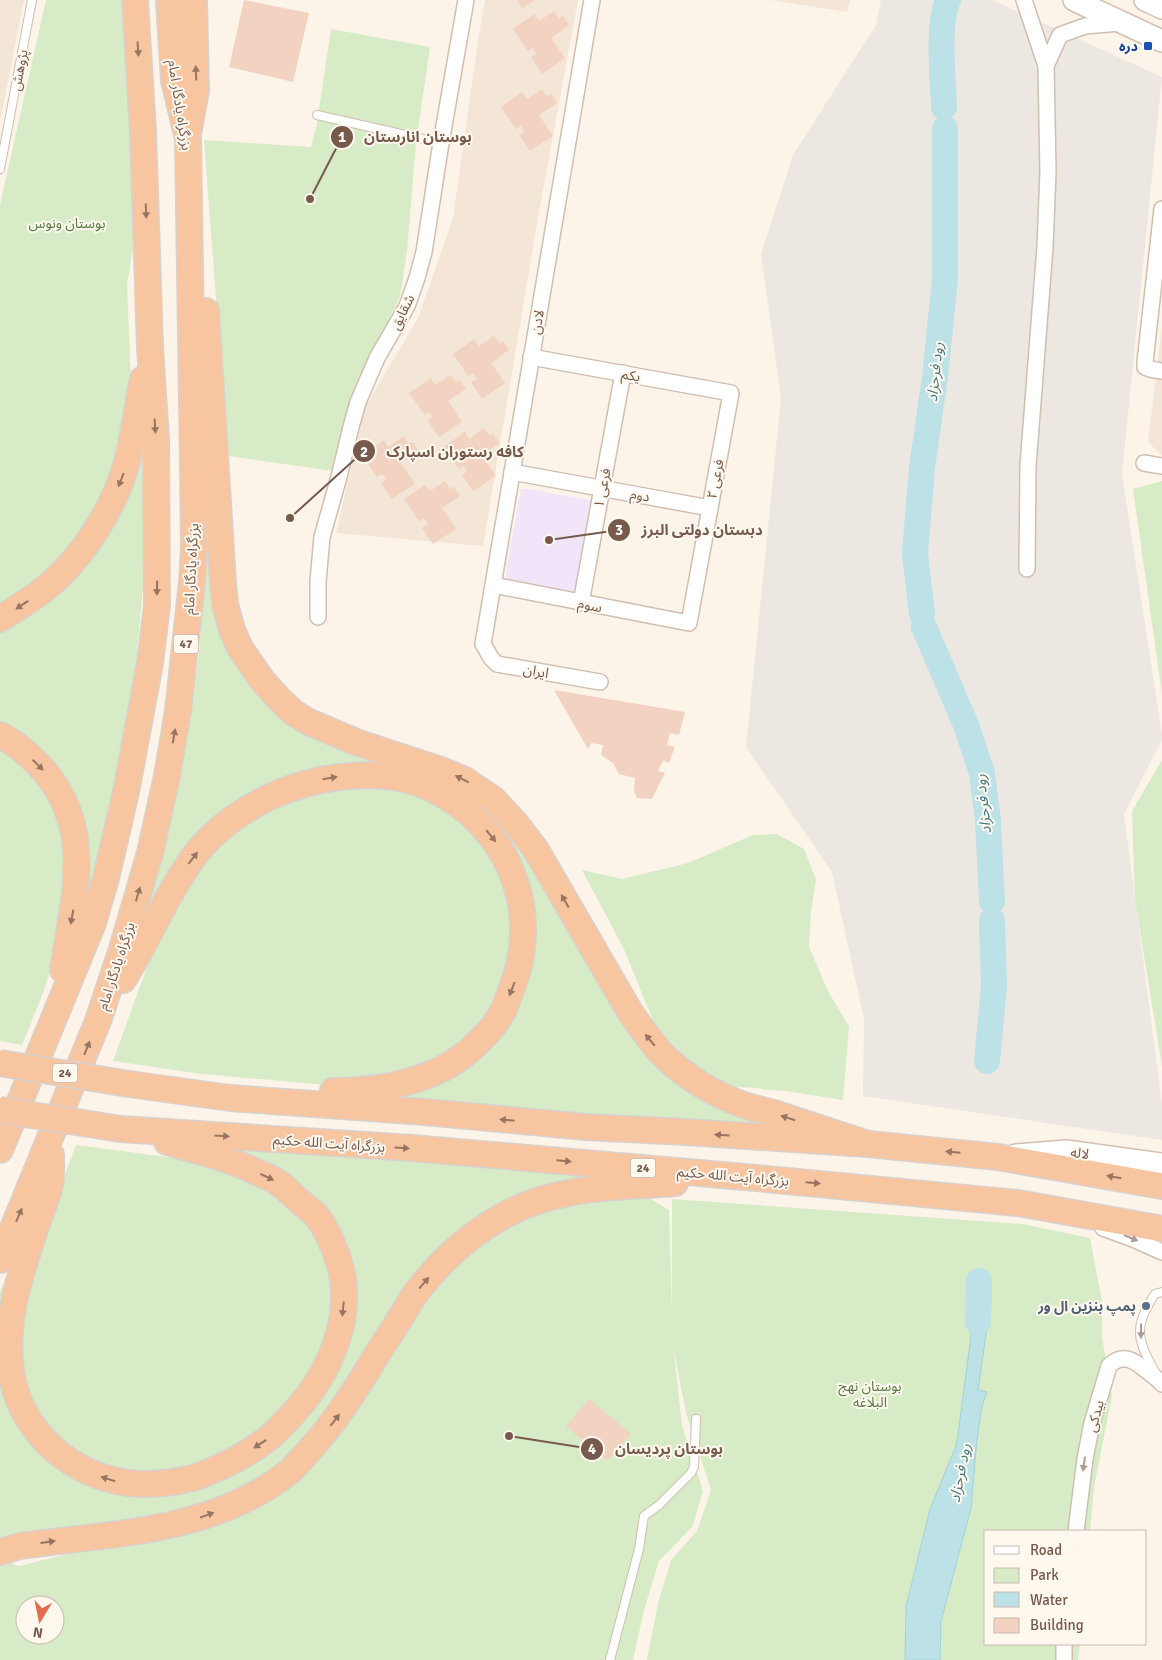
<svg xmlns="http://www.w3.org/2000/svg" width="1162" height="1660" viewBox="0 0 1162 1660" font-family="Signika,'Noto Sans Arabic',sans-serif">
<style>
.residential{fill:#f4e6d7}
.industrial{fill:#ede7e1}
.education{fill:#f1e5f9}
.green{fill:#d6ebc6;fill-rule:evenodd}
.water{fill:#bce2e7;stroke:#a2d2d8}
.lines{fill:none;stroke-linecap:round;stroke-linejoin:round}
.river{stroke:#bce2e7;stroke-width:26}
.building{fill:#f2d2c0}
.service-casing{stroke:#d1beb0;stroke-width:10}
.minor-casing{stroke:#d1beb0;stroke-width:18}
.secondary-casing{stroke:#d4beae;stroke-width:24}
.trunk-casing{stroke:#d9d1cd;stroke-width:28}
.service{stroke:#fff;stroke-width:8}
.minor{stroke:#fff;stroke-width:15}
.secondary{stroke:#fff;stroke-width:21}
.trunk{stroke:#f8c5a1;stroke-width:25}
.trunk-bridge-casing{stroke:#d9d1cd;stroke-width:28;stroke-linecap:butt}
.trunk-bridge{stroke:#f8c5a1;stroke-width:25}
.oneway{fill:#977561}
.oneway2{fill:#ad9c94}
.transit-dot{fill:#1a4fb4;stroke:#fff8ef;stroke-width:2}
.service-dot{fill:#5c6f8a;stroke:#fff8ef;stroke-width:2}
.labels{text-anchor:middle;stroke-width:4;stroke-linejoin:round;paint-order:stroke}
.shield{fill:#fff8ef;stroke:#a0897d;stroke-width:1}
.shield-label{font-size:12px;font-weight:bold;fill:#775a4c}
.transit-label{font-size:14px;font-weight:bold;fill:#164399;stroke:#fff8ef;text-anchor:end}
.street-label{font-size:14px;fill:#775a4c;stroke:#fff8ef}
.park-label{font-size:14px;fill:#567d43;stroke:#fff8ef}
.service-label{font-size:14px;font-weight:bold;fill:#4e5e75;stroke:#fff8ef;text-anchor:end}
.water-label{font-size:15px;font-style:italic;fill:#427b83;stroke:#fff8ef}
.leader{fill:none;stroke:#775a4c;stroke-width:2}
.callout-dot{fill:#775a4c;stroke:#fff8ef;stroke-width:2}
.mark-label{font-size:15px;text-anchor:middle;font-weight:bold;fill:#fff}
.callout-label{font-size:15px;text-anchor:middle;font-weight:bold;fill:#775a4c;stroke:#fff8ef;stroke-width:4;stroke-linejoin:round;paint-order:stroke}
</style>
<rect width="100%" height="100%" fill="#fcf4e8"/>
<!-- residential -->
<g class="residential">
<path d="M0,0H24L0,122Z"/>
<path d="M485,0H578L538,218L483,546L336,533L365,407L418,318L453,218L478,41Z"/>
<path d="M770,0H850L847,12Z"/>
<path d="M1162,328V456L1148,442Z"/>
</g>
<!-- industrial -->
<path class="industrial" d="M881,0H992L1162,77L1122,474L1162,735V740L1124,814L1162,1104V1140L863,1096L864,1019L832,872L746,747L781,398L761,254L793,155L876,25Z"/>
<!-- education -->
<path class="education" d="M521,489H529L593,501L575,595L510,583L505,579Z"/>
<!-- green -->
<g class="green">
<path d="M46,0H123L134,206L133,249L127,284L131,383L121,464L71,554L0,611V205Z"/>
<path d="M331,29L430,47L416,143L407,251L400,297L365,367L350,403L333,471L228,456L204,140L311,147L317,123Z"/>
<path d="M144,401L143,587L132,707L107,836L76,936L86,848L0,726V628L61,585Z"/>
<path d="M1162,481V694L1133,489Z"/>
<path d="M206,503L216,565L259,690L442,778L505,821L633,1028L777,1124L636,1118L365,1100L493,1037L529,901L437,782L261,792L139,939L161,860L193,703L200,644L205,555Z"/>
<path d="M0,745L11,752L52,795L69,856L56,954L43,993L22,1045L0,1041Z"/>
<path d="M1162,760V1066L1135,900L1132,811Z"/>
<path d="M331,785L403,788L441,802L475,827L503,867L515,942L502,994L471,1039L412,1074L328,1085L202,1074L113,1061L147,967L167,919L208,853L276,802Z"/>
<path d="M777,834L804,849L816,880L811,911L809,947L828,991L849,1027L843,1100L786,1091L718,1085L661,1040L624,949L582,870L622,879L688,863L753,835Z"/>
<path d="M76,1145L213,1163L255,1179L315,1230L330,1263L334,1318L311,1376L270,1424L214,1460L158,1475L93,1465L52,1436L26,1395L16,1337L34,1255Z"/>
<path d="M230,1149L624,1175L489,1214L334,1408L269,1476L193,1512L0,1544V1292L45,1178L1,1343L59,1463L205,1480L330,1377L343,1253Z"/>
<path d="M614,1198H649L669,1210L672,1315V1199L1022,1224L1090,1238L1102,1301V1337L1112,1396L1094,1487L1090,1531H986V1644H1080L1078,1660H647L658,1603L671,1560L697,1531L711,1490L686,1413L673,1346L682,1425L703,1491L692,1527L659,1561L644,1610L633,1660H0V1559L19,1566L88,1549L262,1498L435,1282L498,1230L537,1211ZM25,1605H55V1635H25Z"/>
</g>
<!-- water -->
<path class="water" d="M990,1285L986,1334L978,1390L987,1392L982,1406L977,1439L971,1508L941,1621L940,1660H905L906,1607L930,1509L956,1446L958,1434L971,1336V1286Z"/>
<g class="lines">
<!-- river -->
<g class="river">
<path d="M944,107C943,78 937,25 948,0"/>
<path d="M922,614L915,553L922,468L935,377L945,279V129"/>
<path d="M924,627L966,725L982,773L988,821L992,901"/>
<path d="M987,1061L994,986L992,921"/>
<path d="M978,1322L979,1281"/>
</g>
</g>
<!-- building -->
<g class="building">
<path d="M244,0L309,13L293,82L229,67Z"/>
<path d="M517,0H535L522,8Z"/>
<path d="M554,11L559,18L563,16L569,25L551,38L565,58L542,74L531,57L537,54L533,48L528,51L513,29L534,14L539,21Z"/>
<path d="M542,89L547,97L551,94L557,103L539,115L553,136L530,151L519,135L525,132L521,126L516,129L501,107L522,92L527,99Z"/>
<path d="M494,336L499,343L503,341L509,350L491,363L505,383L482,399L471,382L477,379L473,373L468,376L453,354L474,339L479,346Z"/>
<path d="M451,375L456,382L460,380L466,389L448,401L462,422L439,437L428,421L433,417L429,412L425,415L409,393L431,378L435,385Z"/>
<path d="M484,428L490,436L493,434L500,443L482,455L496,476L473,491L462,475L467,471L463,466L459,469L443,447L465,432L469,439Z"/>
<path d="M404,436L409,444L412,442L419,451L401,463L415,484L392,499L381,483L386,479L382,474L377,477L362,455L384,440L388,447Z"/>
<path d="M445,481L450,489L454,487L460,496L442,508L456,529L433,544L422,528L428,524L424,518L419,521L404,499L425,485L430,491Z"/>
<path d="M554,690L685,712L679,735L670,733L667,745L675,747L669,763L663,761L658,771L665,773L652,799L637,798L634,791L635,778L619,774L613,763L601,755L603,745L591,743L588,749Z"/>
<path d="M589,1399L631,1434L607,1461L566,1426Z"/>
</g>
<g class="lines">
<defs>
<g id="service">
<path d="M317,115L441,143"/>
<path d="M0,169L32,0"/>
<path d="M1155,1372C1137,1339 1133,1327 1155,1294L1162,1292"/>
<path d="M610,1660L639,1549L644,1516L659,1505L691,1473L694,1467L696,1419"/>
</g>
<g id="minor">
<path d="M592,0L483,644L491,658L497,664L600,682"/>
<path d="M1024,0L1046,66L1048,171L1045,247L1028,466L1027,569"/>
<path d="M1046,66L1060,35L1085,26L1120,23"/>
<path d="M1162,209L1145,362V367L1150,369L1162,371"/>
<path d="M1144,463L1162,466"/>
<path d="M512,472L710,508"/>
<path d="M493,585L689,623L731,393L531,357"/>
<path d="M581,603L623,373"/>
<path d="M318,617V581L322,537L339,477L351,427L358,402L377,358L407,306L417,278L424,252L441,143L466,0"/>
<path d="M1103,1228L1133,1239L1162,1252"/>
<path d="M1076,1531L1085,1459L1092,1423L1109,1366C1123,1352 1135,1361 1147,1371C1152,1375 1158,1379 1162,1384"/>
<path d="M1064,1660V1644"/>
</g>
<g id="secondary">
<path d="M1074,0L1162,41"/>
<path d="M1145,0L1162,8"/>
<path d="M1016,1155L1066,1151L1162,1164"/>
</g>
<g id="trunk">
<path d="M189,129L196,90L194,0"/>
<path d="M206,311L223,583L225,604L232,630L240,648L262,680L280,700L294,713L309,722L356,742L441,770L465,780L493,799L517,825L536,850L630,1012C640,1026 650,1041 662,1054C685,1077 716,1096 747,1106C757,1109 767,1111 777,1114C807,1124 837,1134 868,1144"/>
<path d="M0,619C14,610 29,601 42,591C79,563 113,511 126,465C134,437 137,407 143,379"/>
<path d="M0,735C14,742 26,752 37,763C97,824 74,896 63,970"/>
<path d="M123,980C140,953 154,924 169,896C181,876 192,856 209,839C243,805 293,782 340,777C369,773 403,775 430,788C507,824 543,908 512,988C509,995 507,1002 504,1009C494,1031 464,1058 442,1069C407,1086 371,1091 333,1091"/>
<path d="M129,1084L230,1098L425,1112L586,1127L687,1132L868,1144L998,1157L1162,1186"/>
<path d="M121,1129L412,1148L745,1177L1018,1203L1162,1229"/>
<path d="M0,1150L93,923L106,878L126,792L150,663L157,605L156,439L150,347L143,131L135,0"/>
<path d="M51,1155C51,1164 52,1175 50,1184C48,1196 42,1209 38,1221C20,1274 0,1330 14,1386C23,1419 46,1448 76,1465C111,1486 149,1488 188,1479C196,1478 204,1474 211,1471C230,1463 249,1453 266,1440C275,1434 283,1424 291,1416C330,1374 358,1313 337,1256C331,1241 325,1225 314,1213C308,1208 301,1203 295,1197C289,1192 284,1186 277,1182C272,1178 265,1176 259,1173C230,1159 199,1151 167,1142"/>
<path d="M0,1260L98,1021L122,949L150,853L167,776L178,711L192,582L194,549L193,464L188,139L174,80L169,0"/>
<path d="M0,1552L20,1546C112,1533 214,1533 290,1471C296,1466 301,1459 306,1454C334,1424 355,1391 376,1356C385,1342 395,1327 404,1312C409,1304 413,1296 419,1289C454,1244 503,1207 559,1195C597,1186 637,1186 675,1183"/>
</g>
</defs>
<!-- service casing -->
<use href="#service" class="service-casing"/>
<!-- minor casing -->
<use href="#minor" class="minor-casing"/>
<!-- secondary casing -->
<use href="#secondary" class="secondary-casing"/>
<!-- trunk casing -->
<use href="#trunk" class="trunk-casing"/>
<!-- service -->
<use href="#service" class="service"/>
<!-- minor -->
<use href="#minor" class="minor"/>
<!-- secondary -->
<use href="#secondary" class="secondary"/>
<!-- trunk -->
<use href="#trunk" class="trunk"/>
<defs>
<g id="trunk-bridge">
<path d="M0,1063L129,1084"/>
<path d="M0,1110L121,1129"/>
</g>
</defs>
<!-- trunk-bridge casing -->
<use href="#trunk-bridge" class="trunk-bridge-casing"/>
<!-- trunk-bridge -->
<use href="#trunk-bridge" class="trunk-bridge"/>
</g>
<!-- one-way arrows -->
<defs><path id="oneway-solid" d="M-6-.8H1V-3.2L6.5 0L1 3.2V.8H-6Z" transform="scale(1.25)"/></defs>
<g class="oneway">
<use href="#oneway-solid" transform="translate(138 49) rotate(86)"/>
<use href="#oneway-solid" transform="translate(196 73) rotate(-92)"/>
<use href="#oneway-solid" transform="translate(146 211) rotate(88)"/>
<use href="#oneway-solid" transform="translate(155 426) rotate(86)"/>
<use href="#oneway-solid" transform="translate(121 480) rotate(111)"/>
<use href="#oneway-solid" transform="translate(157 588) rotate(91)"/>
<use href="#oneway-solid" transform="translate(22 605) rotate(146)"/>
<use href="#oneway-solid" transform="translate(174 736) rotate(-80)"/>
<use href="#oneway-solid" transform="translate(38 765) rotate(45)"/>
<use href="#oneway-solid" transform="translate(330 778) rotate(-9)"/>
<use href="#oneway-solid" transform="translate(462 779) rotate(-153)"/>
<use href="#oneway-solid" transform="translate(491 836) rotate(50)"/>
<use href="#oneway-solid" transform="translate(193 858) rotate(-52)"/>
<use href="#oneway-solid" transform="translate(138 894) rotate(-74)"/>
<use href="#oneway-solid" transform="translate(565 901) rotate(-120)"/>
<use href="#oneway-solid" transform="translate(72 917) rotate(101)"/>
<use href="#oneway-solid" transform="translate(512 989) rotate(111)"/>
<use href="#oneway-solid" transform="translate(650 1040) rotate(-130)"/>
<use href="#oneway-solid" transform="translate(87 1048) rotate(-68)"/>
<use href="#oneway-solid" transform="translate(788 1118) rotate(-162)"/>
<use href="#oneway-solid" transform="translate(507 1120) rotate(-175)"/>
<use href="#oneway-solid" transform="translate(722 1135) rotate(-176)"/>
<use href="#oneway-solid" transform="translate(222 1136) rotate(4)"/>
<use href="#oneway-solid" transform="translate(402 1148) rotate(4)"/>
<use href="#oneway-solid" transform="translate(953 1152) rotate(-175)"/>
<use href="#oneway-solid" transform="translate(564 1161) rotate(5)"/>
<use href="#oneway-solid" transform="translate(267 1177) rotate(25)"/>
<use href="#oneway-solid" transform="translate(1114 1177) rotate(-170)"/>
<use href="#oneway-solid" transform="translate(813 1183) rotate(5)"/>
<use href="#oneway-solid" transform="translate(19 1215) rotate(-67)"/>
<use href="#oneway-solid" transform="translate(424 1283) rotate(-49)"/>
<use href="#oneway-solid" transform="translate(343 1309) rotate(96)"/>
<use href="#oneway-solid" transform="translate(335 1420) rotate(-52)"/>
<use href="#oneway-solid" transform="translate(260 1444) rotate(147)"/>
<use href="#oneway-solid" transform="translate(108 1479) rotate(-163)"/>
<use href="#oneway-solid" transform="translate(207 1515) rotate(-20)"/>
<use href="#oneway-solid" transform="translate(48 1542) rotate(-8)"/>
</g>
<g class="oneway2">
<use href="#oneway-solid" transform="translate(1131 1238) rotate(22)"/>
<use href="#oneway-solid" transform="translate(1141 1331) rotate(90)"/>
<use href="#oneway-solid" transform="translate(1084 1464) rotate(98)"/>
</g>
<!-- markers -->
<rect class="transit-dot" x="1143" y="41" width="10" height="10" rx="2.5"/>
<circle class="service-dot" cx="1146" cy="1306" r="5"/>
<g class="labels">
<!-- shield labels -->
<g class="shield">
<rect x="173.5" y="634.5" width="25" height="19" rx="4"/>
<rect x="52.5" y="1063.5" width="25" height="19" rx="4"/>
<rect x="630.5" y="1158.5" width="25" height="19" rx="4"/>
</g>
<g class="shield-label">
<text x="186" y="648">47</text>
<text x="65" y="1077">24</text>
<text x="643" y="1172">24</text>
</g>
<!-- transit labels -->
<g class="transit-label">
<text x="1138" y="51">دره</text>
</g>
<!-- street labels -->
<g class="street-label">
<text transform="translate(19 70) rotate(-79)" y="5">پژوهش</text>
<text transform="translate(180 105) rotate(81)" y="5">بزرگراه یادگار امام</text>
<text transform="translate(402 312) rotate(-64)" y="5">شقایق</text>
<text transform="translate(537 322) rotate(-80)" y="5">لادن</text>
<text transform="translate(631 375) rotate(10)" y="5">یکم</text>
<text transform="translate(715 479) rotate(-79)" y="5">فرعی ۲</text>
<text transform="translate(602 488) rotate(-79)" y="5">فرعی ۱</text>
<text transform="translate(640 495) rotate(10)" y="5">دوم</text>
<text transform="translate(191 569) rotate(-87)" y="5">بزرگراه یادگار امام</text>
<text transform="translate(590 605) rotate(11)" y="5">سوم</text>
<text transform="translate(536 671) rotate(10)" y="5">ایران</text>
<text transform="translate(116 966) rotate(-72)" y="5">بزرگراه یادگار امام</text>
<text transform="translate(329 1143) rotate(4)" y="5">بزرگراه آیت الله حکیم</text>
<text transform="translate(1080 1153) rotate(8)" y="5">لاله</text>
<text transform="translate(733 1176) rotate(5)" y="5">بزرگراه آیت الله حکیم</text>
<text transform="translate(1095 1416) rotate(-75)" y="5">بیدکی</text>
</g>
<!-- park labels -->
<g class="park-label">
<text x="67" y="228">بوستان ونوس</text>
<text x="870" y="1391">بوستان نهج<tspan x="870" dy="16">البلاغه</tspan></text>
</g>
<!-- service labels -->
<g class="service-label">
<text x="1136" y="1311">پمپ بنزین ال ور</text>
</g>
<!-- water labels -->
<g class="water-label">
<text transform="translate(935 372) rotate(-84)" y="5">رود فرحزاد</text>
<text transform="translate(983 804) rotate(-96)" y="5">رود فرحزاد</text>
<text transform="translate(960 1473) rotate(-79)" y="5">رود فرحزاد</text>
</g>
</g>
<!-- callouts -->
<path class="leader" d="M310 199L342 137M290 518L364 451M549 540L619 530M509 1436L592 1449"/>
<g class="callout-dot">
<circle cx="310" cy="199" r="5"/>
<circle cx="290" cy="518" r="5"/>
<circle cx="549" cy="540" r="5"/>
<circle cx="509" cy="1436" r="5"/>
<circle cx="342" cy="137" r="12"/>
<circle cx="364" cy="451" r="12"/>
<circle cx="619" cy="530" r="12"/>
<circle cx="592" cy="1449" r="12"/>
</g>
<g class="mark-label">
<text x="342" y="142">1</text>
<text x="364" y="457">2</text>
<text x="619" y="535">3</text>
<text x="592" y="1454">4</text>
</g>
<g class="callout-label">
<text x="418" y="142">بوستان انارستان</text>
<text x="455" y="457">کافه رستوران اسپارک</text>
<text x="702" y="535">دبستان دولتی البرز</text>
<text x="669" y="1454">بوستان پردیسان</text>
</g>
<!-- legend -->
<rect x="984" y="1530" width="162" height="115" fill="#fff8ef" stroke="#c9b9ae"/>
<rect x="994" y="1546" width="25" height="8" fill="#ffffff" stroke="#c9b9ae"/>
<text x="1030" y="1555" font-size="15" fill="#775a4c">Road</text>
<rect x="994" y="1568" width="25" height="15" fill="#d6ebc6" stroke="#c9b9ae"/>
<text x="1030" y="1580" font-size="15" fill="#775a4c">Park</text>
<rect x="994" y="1592" width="25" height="15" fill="#bce2e7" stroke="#c9b9ae"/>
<text x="1030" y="1605" font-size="15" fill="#775a4c">Water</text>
<rect x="994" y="1618" width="25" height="15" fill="#f2d2c0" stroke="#c9b9ae"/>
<text x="1030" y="1630" font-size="15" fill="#775a4c">Building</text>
<!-- north arrow -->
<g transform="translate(40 1620) rotate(190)"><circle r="24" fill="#fff8ef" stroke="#c9b9ae"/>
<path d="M0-4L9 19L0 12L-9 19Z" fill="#e56b4e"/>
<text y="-8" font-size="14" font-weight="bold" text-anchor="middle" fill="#775a4c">N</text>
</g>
</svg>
